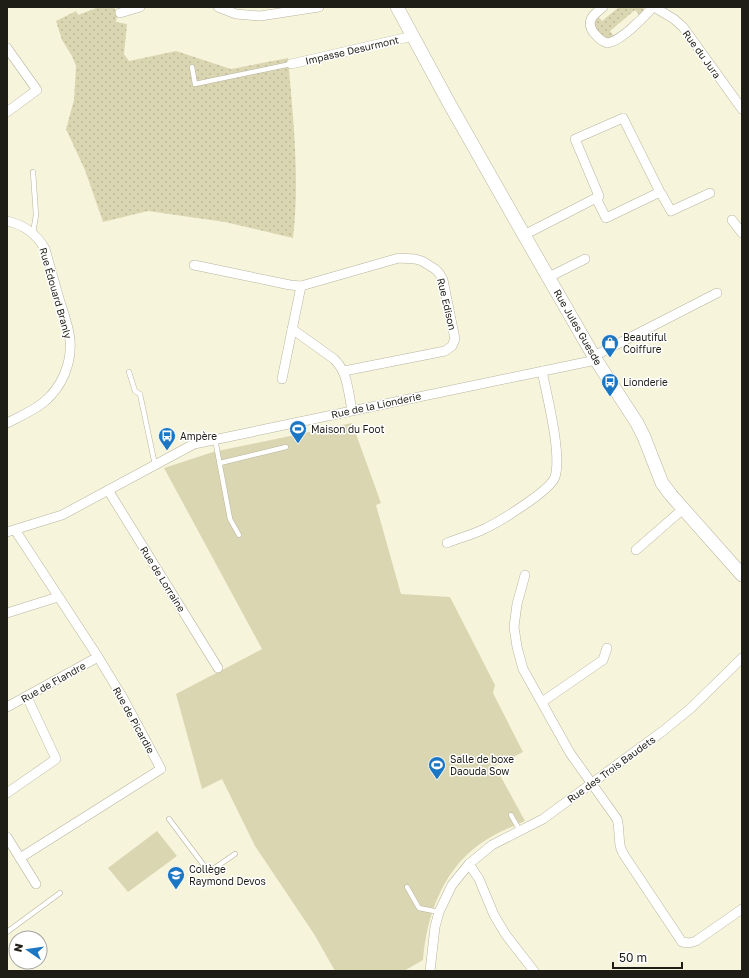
<svg xmlns="http://www.w3.org/2000/svg" width="749" height="978" viewBox="0 0 749 978" font-family="'Golos Text',sans-serif">
<style>
.grass{fill:url(#grass-dots)}
.pitch{fill:#dbd6b2}
.lines{fill:none;stroke-linecap:round;stroke-linejoin:round}
.service-casing{stroke:#b8b49e;stroke-width:5.5}
.minor-casing{stroke:#b8b49e;stroke-width:10}
.secondary-casing{stroke:#b8b49e;stroke-width:14}
.service{stroke:#fff;stroke-width:4.5}
.minor{stroke:#fff;stroke-width:9}
.secondary{stroke:#fff;stroke-width:13}
.labels{text-anchor:middle;stroke-width:3;stroke-linejoin:round;paint-order:stroke}
.street-label{font-size:10px;fill:#1f1e16;stroke:#fff}
.poi-label{font-size:10px;fill:#1f1e16;stroke:#fff;text-anchor:start}
</style>
<defs>
<pattern id="grass-dots" width="8" height="8" patternUnits="userSpaceOnUse"><rect width="8" height="8" fill="#dbd6b2"/><path d="M2 2h.1M6 6h.1" fill="none" stroke="#bcb798" stroke-width="1.8" stroke-linecap="round"/></pattern>
</defs>
<rect width="100%" height="100%" fill="#f7f4dc"/>
<!-- grass -->
<g class="grass">
<path d="M99,7H114L117,15L116,22L127,24L124,54L129,61L176,51L231,69L288,58C293,117 300,178 293,238L225,222L148,211L103,222L85,170L66,129L74,100L76,66L72,56L62,40L56,21L76,11L78,15Z"/>
<path d="M619,7H644L643,12L640,16L635,10L610,31L614,36L610,38H605L595,29L593,21L597,15L602,21Z"/>
</g>
<!-- pitch -->
<g class="pitch">
<path d="M352,423L381,503L376,505L401,594L450,597L495,685L493,693L523,752L495,766L525,821C512,827 498,832 486,840C444,866 427,913 423,960L404,971H335L314,934L255,846L222,779L202,789L176,694L262,649L164,468L213,452Z"/>
<path d="M157,831L177,856L128,892L108,868Z"/>
</g>
<g class="lines">
<defs>
<g id="service">
<path d="M192,67L195,84L291,64"/>
<path d="M33,233L36,215L33,172"/>
<path d="M129,372L135,391L140,394L155,465"/>
<path d="M215,439L230,519L239,535"/>
<path d="M220,463L286,447"/>
<path d="M511,815L520,831"/>
<path d="M169,819L205,867L211,869L216,867L235,854"/>
<path d="M407,887L419,908L439,912"/>
<path d="M7,932L60,893"/>
</g>
<g id="minor">
<path d="M218,7L236,14L260,16L319,7"/>
<path d="M603,7C593,15 585,21 594,33C598,38 601,41 607,43C620,42 644,17 653,7"/>
<path d="M654,7L674,19L683,27L742,109"/>
<path d="M120,13L140,7"/>
<path d="M7,48L37,90L7,112"/>
<path d="M291,64L413,36"/>
<path d="M660,192L606,218L596,198L599,196L575,139L623,118L660,192L662,195L671,211L710,193"/>
<path d="M732,220L742,233"/>
<path d="M7,221C24,225 36,233 45,249C50,267 55,284 60,302C64,314 69,327 70,340C72,363 62,387 44,402C33,411 19,417 7,423"/>
<path d="M524,235L596,198"/>
<path d="M194,265L290,285L301,286L399,258L415,259L422,261L435,269L439,273L443,280L455,339L452,346L445,351L344,371"/>
<path d="M549,277L585,259"/>
<path d="M292,329L334,359C348,372 348,392 352,410"/>
<path d="M594,356L717,293"/>
<path d="M282,379L301,286"/>
<path d="M108,490L218,668"/>
<path d="M15,530L98,657L123,698L161,769L20,858"/>
<path d="M7,532L62,515L194,444L596,360"/>
<path d="M447,543C459,538 472,535 484,529C499,522 550,491 555,477C562,454 547,396 542,371"/>
<path d="M636,550L683,509"/>
<path d="M525,575L517,604L514,627L517,647L523,669L570,753L617,819C620,829 618,839 621,849C623,854 626,858 628,861L682,942L689,943L696,941L742,909"/>
<path d="M7,613L58,597"/>
<path d="M542,702L603,660L607,648"/>
<path d="M7,707L98,657"/>
<path d="M7,793L56,759L27,697"/>
<path d="M7,837L36,884"/>
<path d="M469,864L479,879L494,915L506,935L534,971"/>
<path d="M430,971L435,927L439,912L452,885L469,864L492,845L543,819L663,731L691,708L742,658"/>
</g>
<path id="secondary" d="M397,7L449,103L524,235L596,360L637,423L644,437L662,483L671,495L742,575"/>
</defs>
<!-- service casing -->
<use href="#service" class="service-casing"/>
<!-- minor casing -->
<use href="#minor" class="minor-casing"/>
<!-- secondary casing -->
<use href="#secondary" class="secondary-casing"/>
<!-- service -->
<use href="#service" class="service"/>
<!-- minor -->
<use href="#minor" class="minor"/>
<!-- secondary -->
<use href="#secondary" class="secondary"/>
</g>
<!-- icons -->
<defs>
<symbol id="shop-pin" viewBox="-11 -11 22 30"><path d="M0 17L-7.5 6A9.5 9.5 0 1 1 7.5 6Z" fill="#1b76c3" stroke="#fff"/><path d="M-5-2.5h2.3a2.7 3.5 0 0 1 5.4 0H5L5.5 6h-11ZM-1.5-2.5h3a1.5 2.3 0 0 0-3 0Z" fill="#fff"/></symbol>
<symbol id="bus-pin" viewBox="-11 -11 22 30"><path d="M0 17L-7.5 6A9.5 9.5 0 1 1 7.5 6Z" fill="#1b76c3" stroke="#fff"/><path d="M-5-6H5V4H4V6H2V4H-2V6H-4V4H-5ZM-3.5-4V0h7V-4ZM-3.5 1.2v1.5H-2V1.2ZM2 1.2v1.5H3.5V1.2Z" fill="#fff"/></symbol>
<symbol id="stadium-pin" viewBox="-11 -11 22 30"><path d="M0 17L-7.5 6A9.5 9.5 0 1 1 7.5 6Z" fill="#1b76c3" stroke="#fff"/><path d="M0-5a6.5 5 0 1 0 0 10a6.5 5 0 1 0 0-10ZM-3.5-1.8h7v3.6h-7Z" fill="#fff"/></symbol>
<symbol id="school-pin" viewBox="-11 -11 22 30"><path d="M0 17L-7.5 6A9.5 9.5 0 1 1 7.5 6Z" fill="#1b76c3" stroke="#fff"/><path d="M0-5L7-2L0 1L-7-2ZM-4 1L0 2.5L4 1V4Q0 6-4 4Z" fill="#fff"/></symbol>
</defs>
<g fill-rule="evenodd">
<use href="#shop-pin" x="600" y="333" width="20" height="27"/>
<use href="#bus-pin" x="600" y="372" width="20" height="27"/>
<use href="#stadium-pin" x="288" y="419" width="20" height="27"/>
<use href="#bus-pin" x="157" y="426" width="20" height="27"/>
<use href="#stadium-pin" x="427" y="755" width="20" height="27"/>
<use href="#school-pin" x="166" y="865" width="20" height="27"/>
</g>
<g class="labels">
<!-- street labels -->
<g class="street-label">
<text transform="translate(352 50) rotate(-13)" y="4">Impasse Desurmont</text>
<text transform="translate(702 54) rotate(54)" y="4">Rue du Jura</text>
<text transform="translate(56 293) rotate(74)" y="4">Rue Édouard Branly</text>
<text transform="translate(447 304) rotate(77)" y="4">Rue Edison</text>
<text transform="translate(578 327) rotate(60)" y="4">Rue Jules Guesde</text>
<text transform="translate(376 405) rotate(-12)" y="4">Rue de la Lionderie</text>
<text transform="translate(163 579) rotate(58)" y="4">Rue de Lorraine</text>
<text transform="translate(53 682) rotate(-29)" y="4">Rue de Flandre</text>
<text transform="translate(134 720) rotate(61)" y="4">Rue de Picardie</text>
<text transform="translate(611 769) rotate(-36)" y="4">Rue des Trois Baudets</text>
</g>
<!-- poi labels -->
<g class="poi-label">
<text x="623" y="341">Beautiful<tspan x="623" dy="12">Coiffure</tspan></text>
<text x="623" y="386">Lionderie</text>
<text x="311" y="433">Maison du Foot</text>
<text x="180" y="440">Ampère</text>
<text x="450" y="763">Salle de boxe<tspan x="450" dy="12">Daouda Sow</tspan></text>
<text x="189" y="873">Collège<tspan x="189" dy="12">Raymond Devos</tspan></text>
</g>
</g>
<!-- border -->
<rect width="749" height="978" fill="none" stroke="#1f1e16" stroke-width="16"/>
<!-- north arrow -->
<g transform="translate(28 950) rotate(283)"><circle r="19" fill="#ffffff" stroke="#a5a5a2"/>
<path d="M0-3L7 15L0 10L-7 15Z" fill="#1b76c3"/>
<text y="-6" font-size="11" font-weight="bold" text-anchor="middle" fill="#1f1e16">N</text>
</g>
<!-- scale -->
<path d="M613 962v6h69v-6" fill="none" stroke="#1f1e16" stroke-width="2"/>
<text x="619" y="962" font-size="12" fill="#1f1e16" stroke="#ffffff" stroke-width="3" paint-order="stroke">50 m</text>
</svg>
